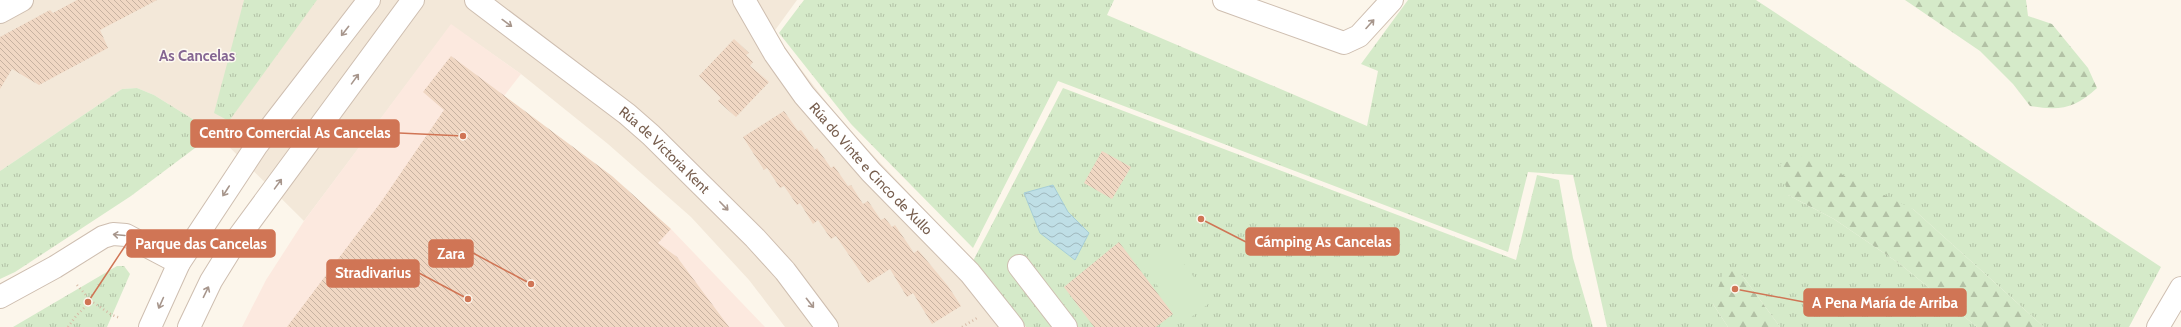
<svg xmlns="http://www.w3.org/2000/svg" width="2181" height="327" viewBox="0 0 2181 327" font-family="Cabin,sans-serif">
<style>
.residential{fill:#f3e8d9}
.commercial{fill:#fce9df}
.grass{fill:url(#grass-tufts)}
.forest{fill:url(#forest-firs)}
.pitch{fill:#d5eac9}
.water{fill:url(#water-waves);stroke:#a6ced7}
.building{fill:url(#building-back-hatch)}
.lines{fill:none;stroke-linecap:round;stroke-linejoin:round}
.minor-casing{stroke:#cebeb0;stroke-width:24}
.path{stroke:#d6baa6;stroke-width:2.5;stroke-dasharray:1 3;stroke-linecap:butt}
.minor{stroke:#fff;stroke-width:22}
.oneway{stroke:#a7968c}
.labels{text-anchor:middle;stroke-width:3;stroke-linejoin:round;paint-order:stroke}
.street-label{font-size:14px;fill:#775e4e;stroke:#fefaf1}
.neighbourhood-label{font-size:15px;font-weight:bold;fill:#856692;stroke:#fefaf1}
.leader{fill:none;stroke:#d07555;stroke-width:1.5}
.callout-dot{fill:#d07555;stroke:#fefaf1;stroke-width:1.5}
.callout{fill:#d07555;stroke:#d07555;stroke-width:1.5}
.callout-label{font-size:15px;text-anchor:middle;font-weight:bold;fill:#fff}
</style>
<defs>
<pattern id="grass-tufts" width="24" height="20" patternUnits="userSpaceOnUse"><rect width="24" height="20" fill="#d5eac9"/><path d="M3 7l-1-3M5 7V3M7 7l1-3M15 17l-1-3M17 17v-4M19 17l1-3" fill="none" stroke="#b2c1a5"/></pattern>
<pattern id="forest-firs" width="22" height="20" patternUnits="userSpaceOnUse"><rect width="22" height="20" fill="#d5eac9"/><path d="M5 1l3.5 6h-7zM16 11l3.5 6h-7z" fill="#b2c1a5"/></pattern>
<pattern id="water-waves" width="16" height="10" patternUnits="userSpaceOnUse"><rect width="16" height="10" fill="#bfdfe6"/><path d="M0 5q4-4 8 0t8 0" fill="none" stroke="#a0b8bd"/></pattern>
<pattern id="building-back-hatch" width="6" height="6" patternUnits="userSpaceOnUse"><rect width="6" height="6" fill="#f0d7c3"/><path d="M-1 5l2 2M0 0l6 6M5-1l2 2" fill="none" stroke="#c7b2a1"/></pattern>
</defs>
<rect width="100%" height="100%" fill="#fcf6eb"/>
<!-- residential -->
<path class="residential" d="M0,0H797L773,33L841,121L973,261L1026,327H785L749,280L691,217L608,144L521,74L451,25L304,221L215,133L154,95L137,88L122,89L0,171Z"/>
<!-- commercial -->
<path class="commercial" d="M451,24L521,74L504,96L671,229L765,327H242L266,280L304,221Z"/>
<!-- grass -->
<g class="grass">
<path d="M244,0H317L229,121L214,113Z"/>
<path d="M804,0H1114L1107,15L1367,126L1378,71L1361,64L1408,0H1756L2161,267L2129,327H2044L1913,209L1788,195L1834,219L1900,264L1977,327H1780L1742,275L1713,304L1728,327H1607L1573,175L1528,172L1508,252L1058,81L973,248L851,124L779,33Z"/>
<path d="M137,88L154,95L215,133L131,196L15,272L0,279V171L122,89Z"/>
<path d="M1063,88L1516,260L1537,175L1559,180L1573,258L1593,327H1026L973,261Z"/>
<path d="M117,266H124L130,274L107,327H13Z"/>
</g>
<!-- forest -->
<g class="forest">
<path d="M1905,0H2026L2028,16L2052,24L2088,68L2097,88C2074,109 2060,111 2030,106L2013,84L1980,51Z"/>
<path d="M1804,156L1913,209L2044,327H1977L1900,264L1834,219L1788,195L1780,164Z"/>
<path d="M1725,267L1742,275L1780,327H1728L1713,304Z"/>
</g>
<!-- pitch -->
<path class="pitch" d="M1171,247L1212,301L1185,322L1144,268Z"/>
<!-- water -->
<path class="water" d="M1053,185L1068,212L1089,233L1075,260L1040,233L1024,193Z"/>
<!-- building -->
<g class="building">
<path d="M77,0H157L100,30L108,48L39,85L12,69L0,89V37L50,10L53,13Z"/>
<path d="M734,39L749,53L746,55L753,62L750,66L769,82L736,117L718,101L721,98L699,76Z"/>
<path d="M451,56L612,176L671,229L658,243L677,257L729,327H287L381,202L444,110L423,92Z"/>
<path d="M784,111L798,131L801,130L815,150L817,148L831,168L834,166L848,186L851,185L863,204L868,201L881,220L885,218L892,227L895,225L914,253L918,250L948,286L961,306L932,324L913,293L907,297L890,269L868,283L836,236L831,239L818,220L813,224L800,203L797,205L784,186L780,188L767,168L764,170L743,137Z"/>
<path d="M1102,151L1131,167L1112,199L1084,183Z"/>
<path d="M1119,242L1173,314L1156,327H1094L1064,287Z"/>
</g>
<g class="lines">
<defs>
<g id="minor">
<path id="s1" d="M476,0L627,114L651,135L755,238L785,271L827,327"/>
<path id="s2" d="M744,0L775,54L804,95L871,172L970,273L1013,327"/>
<path d="M1224,0L1344,43L1359,36L1392,0"/>
<path d="M0,12L22,0"/>
<path d="M1019,266L1066,327"/>
<path d="M0,297L55,267L103,237L113,234L126,235L179,263"/>
<path d="M150,327L179,263L257,145L369,0"/>
<path d="M189,327L211,281L237,239L413,0"/>
<path d="M2158,327L2181,288"/>
</g>
</defs>
<!-- minor casing -->
<use href="#minor" class="minor-casing"/>
<!-- path -->
<g class="path">
<path d="M77,285L91,301L112,315L120,318"/>
<path d="M68,327L76,316L91,301"/>
<path d="M962,327L977,318"/>
</g>
<!-- minor -->
<use href="#minor" class="minor"/>
</g>
<!-- one-way arrows -->
<defs><path id="oneway-shaft" d="M-6 0H5M1.5-3L5.5 0L1.5 3" fill="none" stroke-width="1.6" stroke-linecap="round" stroke-linejoin="round"/></defs>
<g class="oneway">
<use href="#oneway-shaft" transform="translate(507 23) rotate(36)"/>
<use href="#oneway-shaft" transform="translate(1370 24) rotate(-48)"/>
<use href="#oneway-shaft" transform="translate(345 31) rotate(128)"/>
<use href="#oneway-shaft" transform="translate(355 79) rotate(-54)"/>
<use href="#oneway-shaft" transform="translate(278 184) rotate(-54)"/>
<use href="#oneway-shaft" transform="translate(226 191) rotate(123)"/>
<use href="#oneway-shaft" transform="translate(724 206) rotate(46)"/>
<use href="#oneway-shaft" transform="translate(119 235) rotate(-175)"/>
<use href="#oneway-shaft" transform="translate(206 292) rotate(-64)"/>
<use href="#oneway-shaft" transform="translate(161 303) rotate(114)"/>
<use href="#oneway-shaft" transform="translate(810 303) rotate(52)"/>
</g>
<g class="labels">
<!-- street labels -->
<g class="street-label">
<text dy="5" stroke="none"><textPath href="#s1" startOffset="241">Rúa de Victoria Kent</textPath></text>
<text dy="5" stroke="none"><textPath href="#s2" startOffset="212">Rúa do Vinte e Cinco de Xullo</textPath></text>
</g>
<!-- neighbourhood labels -->
<g class="neighbourhood-label">
<text x="197" y="61">As Cancelas</text>
</g>
</g>
<!-- callouts -->
<path class="leader" d="M463 136L399 133M1201 219L1246 242M88 302L127 243M531 284L473 253M468 299L419 273M1735 289L1804 302"/>
<g class="callout-dot">
<circle cx="463" cy="136" r="4"/>
<circle cx="1201" cy="219" r="4"/>
<circle cx="88" cy="302" r="4"/>
<circle cx="531" cy="284" r="4"/>
<circle cx="468" cy="299" r="4"/>
<circle cx="1735" cy="289" r="4"/>
</g>
<g class="callout">
<rect x="191" y="120" width="208" height="27" rx="4"/>
<rect x="1246" y="228" width="153" height="27" rx="4"/>
<rect x="127" y="230" width="148" height="27" rx="4"/>
<rect x="429" y="240" width="44" height="27" rx="4"/>
<rect x="327" y="260" width="92" height="27" rx="4"/>
<rect x="1804" y="289" width="162" height="27" rx="4"/>
</g>
<g class="callout-label">
<text x="295" y="138">Centro Comercial As Cancelas</text>
<text x="1323" y="247">Cámping As Cancelas</text>
<text x="201" y="249">Parque das Cancelas</text>
<text x="451" y="259">Zara</text>
<text x="373" y="278">Stradivarius</text>
<text x="1885" y="308">A Pena María de Arriba</text>
</g>
</svg>
